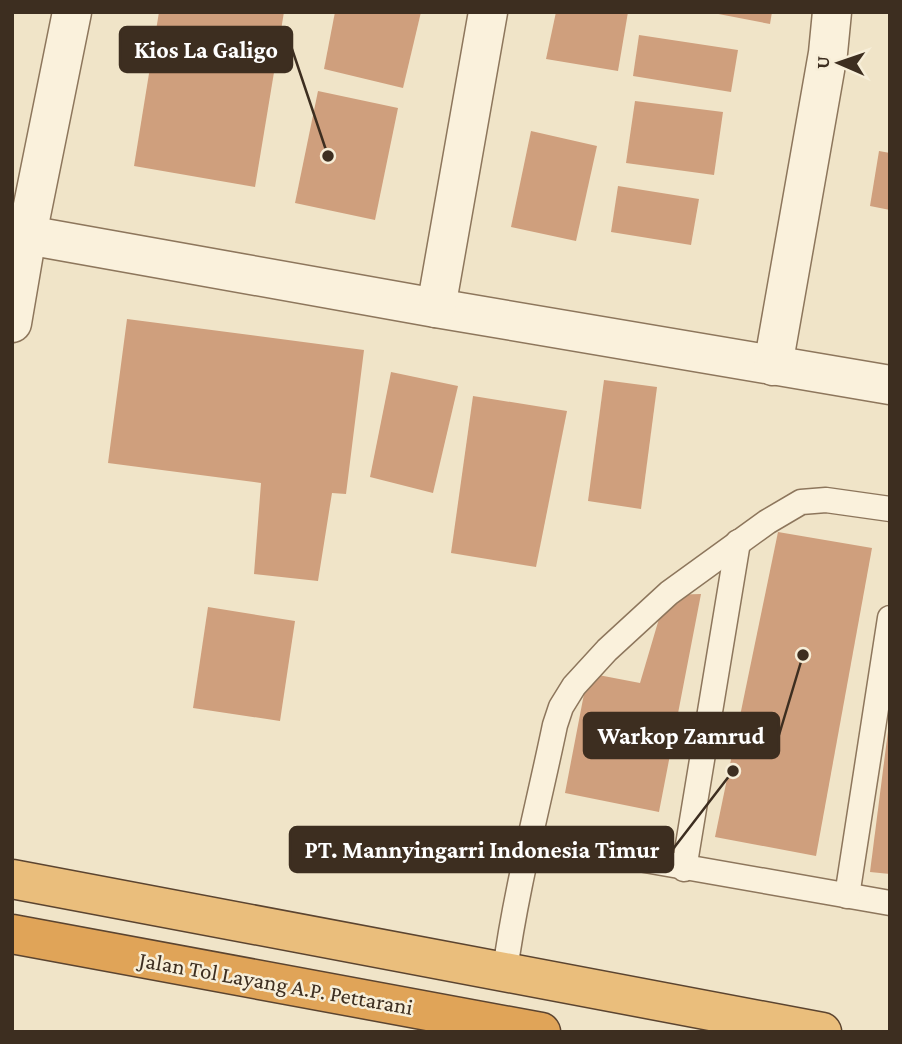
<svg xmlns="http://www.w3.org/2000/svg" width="902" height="1044" viewBox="0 0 902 1044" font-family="'Crimson Pro',serif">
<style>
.building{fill:#cf9f7d}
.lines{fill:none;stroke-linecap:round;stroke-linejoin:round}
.service-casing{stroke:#8d765c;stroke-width:27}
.minor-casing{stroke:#8d765c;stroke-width:41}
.tertiary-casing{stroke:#8d765c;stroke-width:41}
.trunk-casing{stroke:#5b4430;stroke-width:41}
.motorway-casing{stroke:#5b4430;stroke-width:41}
.service{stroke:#faf1dc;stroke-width:24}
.minor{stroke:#faf1dc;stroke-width:38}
.tertiary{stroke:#faf1dc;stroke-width:38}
.trunk{stroke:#eabe7c;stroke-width:38}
.motorway{stroke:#e0a458;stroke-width:38}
.labels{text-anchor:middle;stroke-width:5;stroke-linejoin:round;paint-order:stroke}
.street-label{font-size:23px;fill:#3d2e20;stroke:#f7eed8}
.leader{fill:none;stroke:#3d2e20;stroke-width:2.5}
.callout-dot{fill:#3d2e20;stroke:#f7eed8;stroke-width:2.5}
.callout{fill:#3d2e20;stroke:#3d2e20;stroke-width:2.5}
.callout-label{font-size:24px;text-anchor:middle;font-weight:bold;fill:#fff}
</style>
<rect width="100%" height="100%" fill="#f0e4c8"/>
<!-- building -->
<g class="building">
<path d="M159,12H284L255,187L134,166Z"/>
<path d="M335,12H421L403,88L324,69Z"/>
<path d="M556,12H628L618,71L546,59Z"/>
<path d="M708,12H772L770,24Z"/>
<path d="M639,35L738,50L731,92L633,76Z"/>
<path d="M318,91L398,108L375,220L295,203Z"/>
<path d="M635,101L723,112L714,175L626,163Z"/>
<path d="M531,131L597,146L576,241L511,227Z"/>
<path d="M879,151L890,153V210L870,206Z"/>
<path d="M618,186L699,199L691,245L611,232Z"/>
<path d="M127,319L364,350L346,494L332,493L318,581L254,574L261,483L108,463Z"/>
<path d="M391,372L458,386L433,493L370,477Z"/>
<path d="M604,380L657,387L641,509L588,501Z"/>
<path d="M473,396L567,411L536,567L451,553Z"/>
<path d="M778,532L872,548L816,856L715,837Z"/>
<path d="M701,594L659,812L565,793L588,673L640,683L666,595Z"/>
<path d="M208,607L295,621L280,721L193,708Z"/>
<path d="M888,731H890V874L870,872Z"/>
</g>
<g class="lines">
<defs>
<g id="service">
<path d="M531,840L890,903"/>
<path d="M684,869L738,542"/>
<path d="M847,896L890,618"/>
<path d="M505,971C516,889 538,807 555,725L561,707L574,686L607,650L669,593L767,522L801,502L826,500L890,509"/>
</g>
<g id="minor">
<path d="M27,235L436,308L890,385"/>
<path d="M436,308L488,12"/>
<path d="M773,366L828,53L832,12"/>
</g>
<path id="tertiary" d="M12,323L27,235L72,12"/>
<path id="trunk" d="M12,879L822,1032"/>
<path id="motorway" d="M12,934L541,1032"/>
</defs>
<!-- service casing -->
<use href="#service" class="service-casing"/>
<!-- minor casing -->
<use href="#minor" class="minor-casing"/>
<!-- tertiary casing -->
<use href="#tertiary" class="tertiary-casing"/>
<!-- trunk casing -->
<use href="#trunk" class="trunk-casing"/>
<!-- motorway casing -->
<use href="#motorway" class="motorway-casing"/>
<!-- service -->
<use href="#service" class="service"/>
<!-- minor -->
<use href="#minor" class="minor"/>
<!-- tertiary -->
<use href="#tertiary" class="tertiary"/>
<!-- trunk -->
<use href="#trunk" class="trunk"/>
<!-- motorway -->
<use href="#motorway" class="motorway"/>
</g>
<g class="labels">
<!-- street labels -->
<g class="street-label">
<text transform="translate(276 983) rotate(10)" y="8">Jalan Tol Layang A.P. Pettarani</text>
</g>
</g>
<!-- callouts -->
<path class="leader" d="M328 156L292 49M803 655L779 735M733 771L673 849"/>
<g class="callout-dot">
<circle cx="328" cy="156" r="7"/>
<circle cx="803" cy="655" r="7"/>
<circle cx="733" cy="771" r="7"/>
</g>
<g class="callout">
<rect x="120" y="27" width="172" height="45" rx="7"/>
<rect x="584" y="713" width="195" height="45" rx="7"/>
<rect x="290" y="827" width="383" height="45" rx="7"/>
</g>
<g class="callout-label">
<text x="206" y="58">Kios La Galigo</text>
<text x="681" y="744">Warkop Zamrud</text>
<text x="482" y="858">PT. Mannyingarri Indonesia Timur</text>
</g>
<!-- border -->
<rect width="902" height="1044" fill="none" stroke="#3d2e20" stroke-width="28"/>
<!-- north arrow -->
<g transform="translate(839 63) rotate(272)" stroke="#f7eed8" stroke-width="5" paint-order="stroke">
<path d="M0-5L12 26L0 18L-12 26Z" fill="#3d2e20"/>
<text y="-10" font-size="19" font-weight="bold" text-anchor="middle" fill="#3d2e20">U</text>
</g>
</svg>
